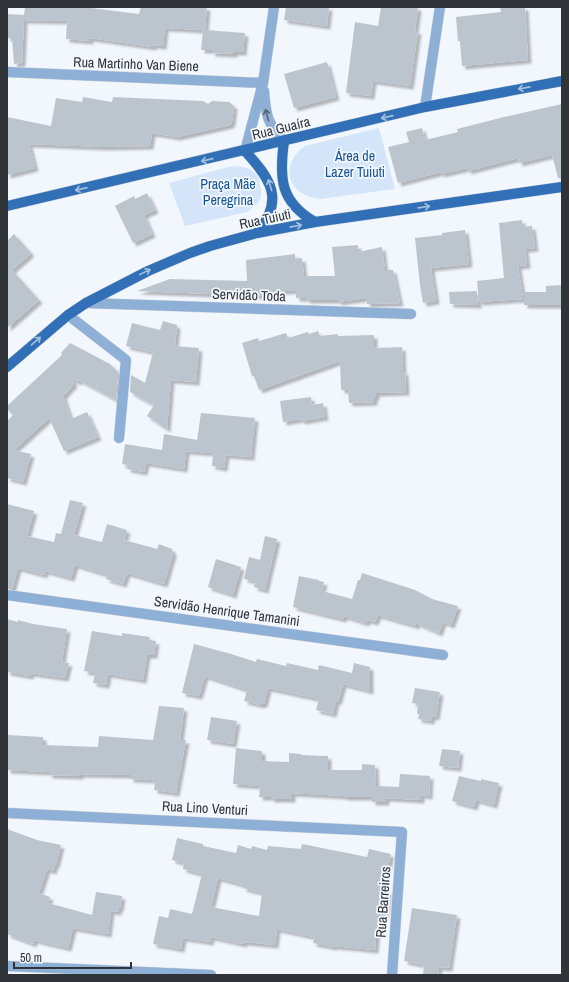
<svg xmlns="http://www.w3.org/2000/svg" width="569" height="982" viewBox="0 0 569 982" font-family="'Archivo Narrow',sans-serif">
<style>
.green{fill:#d4e5fa}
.building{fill:#bcc4ce;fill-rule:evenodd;filter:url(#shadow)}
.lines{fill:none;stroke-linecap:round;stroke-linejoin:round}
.minor-casing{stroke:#cfd4da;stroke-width:11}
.major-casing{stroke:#cfd4da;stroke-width:11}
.minor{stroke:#8eafd6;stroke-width:10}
.major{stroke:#3170b6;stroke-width:10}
.oneway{stroke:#a5c1e1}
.oneway2{stroke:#566577}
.labels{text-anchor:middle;stroke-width:3.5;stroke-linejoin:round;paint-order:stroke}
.street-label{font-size:14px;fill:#303337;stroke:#f2f7fe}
.park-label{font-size:14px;fill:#175493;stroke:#f2f7fe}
</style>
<defs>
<filter id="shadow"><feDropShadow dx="3.5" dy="3.5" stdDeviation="1" flood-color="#0004"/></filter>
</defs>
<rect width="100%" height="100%" fill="#f2f7fe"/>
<!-- green -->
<g class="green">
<path d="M379,128L395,189L320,199C288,196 278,165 305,146Z"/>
<path d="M239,166L250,169L258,176L261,190V197L258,203L247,212L185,226L169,183L228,167Z"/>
</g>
<!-- building -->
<g class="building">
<path d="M25,7H92L91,8L139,14L141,7H207L205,30L245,33L243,52H234V54L212,53V50H201L203,30L165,28L163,46L153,45V47L90,38V41L66,39L67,21L24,20L22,63L14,64L12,38H7V14L24,15Z"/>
<path d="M286,7H329L327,26L284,20Z"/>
<path d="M381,7H418L415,31H418L410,86L373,81L371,96L346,93L355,22L378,26Z"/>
<path d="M500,7H525L528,60L462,66L460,41H458L456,17L501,12Z"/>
<path d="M327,62L336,97L294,108L284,74Z"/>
<path d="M83,97L112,102L113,97L203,101L208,104L212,101L229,102L234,106L232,122L230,125L177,137L152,133L150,146L105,147L29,144L35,168L7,175V117L51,126L56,98L82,102Z"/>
<path d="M562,104V178H558L552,155L519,163L518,158L468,171L467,168L441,174V172L398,183L388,147L409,142L406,132L422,128L425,140L458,132L457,129L500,118Z"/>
<path d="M147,193L155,210L144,215L152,234L133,243L115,206L134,196L135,199Z"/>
<path d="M522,220L523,227L532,226L535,248L525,249L527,265L518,266L523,299L479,302L477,281L504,278L499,223Z"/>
<path d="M465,230L469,264L431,268L436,301L423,303L420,285L415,238L442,235V233Z"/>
<path d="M14,234L31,253L12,270L39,300L7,328V241Z"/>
<path d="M358,245V252L382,247L385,270H393L400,303L367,304L366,298L338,302V300H307L306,298H296V290L264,293V296L137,291L170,279L247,281L246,260L295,254V259L302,258L304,276H335L332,247Z"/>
<path d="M562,285V305H524V292H546V286Z"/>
<path d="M477,291L478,305L450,304L449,292Z"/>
<path d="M163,321L177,325L175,346L199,348L196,382L171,380L167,429L147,416L154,405L130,392L131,375L145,383L153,352L126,346L132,323L160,330Z"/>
<path d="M318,331L320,336L338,334V336L374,335V348L402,347L403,372H405L406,392L376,393V397H374V402L349,403L348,390H341L340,361L259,390L254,376H252L242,343L258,338L259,341L286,333L288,338L308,332L309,334Z"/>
<path d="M70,343L110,364L118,372L116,400L79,380L77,382L72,378L74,384L63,396L71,419L87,412L98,437L64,451L49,418L14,450L31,454L23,482L7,478V421L13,415L7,409V406L62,355L61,353Z"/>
<path d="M311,397L312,405L323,403L325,417L302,421L300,419L283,422L280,401Z"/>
<path d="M201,413L255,418L251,457L226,455L224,468L212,466L213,453L186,451L184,469L146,463L144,472L127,469L128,465L122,464L125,444L162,450L164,434L197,440Z"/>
<path d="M70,500L83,503L74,535L102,542L107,524L127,530L124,540L157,549L159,544L172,549L173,554L164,584L127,573L123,584L106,579L108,575L75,565L71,578L45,571L44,575L18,568L12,589H7V504L34,511L27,536L54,542L56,533L61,534Z"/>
<path d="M265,536L277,539L265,590L254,587L255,581L244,579L249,557L260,560Z"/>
<path d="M216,559L241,567L233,595L208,587Z"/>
<path d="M362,573L415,590L432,599L458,606L451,625L443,622L439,633L416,623V626L378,615L375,622L367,620L366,623L344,616L343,619L293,607L299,576L319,580V581L324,582L322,591L352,599L358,580H360Z"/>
<path d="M7,619L18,622V620L33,624L67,629L62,662L69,663L65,678L31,673L30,676L7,672Z"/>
<path d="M92,631L122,636V633L150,637L149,640L156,641L154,655H147L143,680L108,674L106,685L93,683L95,673L84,671Z"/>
<path d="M194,644L231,654L256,662L257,659L286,666L287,663L318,670L319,665L352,673L354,663L370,667V691L343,684L338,702L336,701L333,714L316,710L319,699L268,688L264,704H261V705L244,701L247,690L205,676L199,696L182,693Z"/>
<path d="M415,688L440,692L436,717L432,716L431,721L418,719L419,714H417L418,704L412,703Z"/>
<path d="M159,706L184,708L180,740H186L176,793L154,790L155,782H152L153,780L130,779V775L80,774V776L49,775V772L7,770V735L43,737V745L98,747L99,736L153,740Z"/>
<path d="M211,717L237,721L233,744L207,740Z"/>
<path d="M236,748L262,751V761L289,762V753L301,754V755L328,756V770H362V764L375,765L376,786L399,787L400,774L430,776L429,796L421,795V800L386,798V802H372V797H344V796L292,793V799H271V797H259L260,786L233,784Z"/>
<path d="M442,749L460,751L458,768L439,766Z"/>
<path d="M459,776L481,781V779L499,783L494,805L476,800L474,807L452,801Z"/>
<path d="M7,829L37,840L61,845L56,865L55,864L53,871L47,869L39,893L50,897L48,903L92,915L96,892L122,896L120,908H119L118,912L111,911L108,934L73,928L68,948L34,940L33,944L7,934Z"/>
<path d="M177,838L203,844V846L236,853L238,845L251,849L252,846L267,850L268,846L301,849L302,844L367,857L369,849L391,854L382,890L388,891L385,916H378L375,950L334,946L333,947L313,943L314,937L277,929L275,945L244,942L243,944L211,937L210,942L183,938L181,949L153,944L159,916L168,918L170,909L192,914L202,874L183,869L184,863L172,860ZM218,878L244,885L243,888L262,893L259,916L211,907Z"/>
<path d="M412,908L457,915L449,968L439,967L438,975H423L424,965L404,961Z"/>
</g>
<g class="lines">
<defs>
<g id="minor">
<path d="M7,72L263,83"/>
<path d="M264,91C266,116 267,123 284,141"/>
<path d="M425,107L440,7"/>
<path d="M245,151L263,83L274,7"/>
<path d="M86,303L411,314"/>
<path d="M68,315L126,360L119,438"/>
<path d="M7,595L443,655"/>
<path d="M7,813L402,832L392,975"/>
<path d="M7,966L211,975"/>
</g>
<g id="major">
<path d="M284,141C279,178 280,202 315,222"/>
<path d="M245,151C271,179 285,200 257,233"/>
<path d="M7,206L425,107L562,81"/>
<path d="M7,367L68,315L86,303L148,271L190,253L210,246L257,233L315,222L562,187"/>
</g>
</defs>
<!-- minor casing -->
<use href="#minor" class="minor-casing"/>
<!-- major casing -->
<use href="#major" class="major-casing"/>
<!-- minor -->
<use href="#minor" class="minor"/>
<!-- major -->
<use href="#major" class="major"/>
</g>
<!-- one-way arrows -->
<defs><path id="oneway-shaft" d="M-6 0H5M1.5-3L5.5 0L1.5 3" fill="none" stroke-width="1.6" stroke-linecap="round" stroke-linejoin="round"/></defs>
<g class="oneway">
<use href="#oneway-shaft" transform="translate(524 88) rotate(169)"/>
<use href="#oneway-shaft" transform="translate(387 117) rotate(167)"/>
<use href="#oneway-shaft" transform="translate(207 160) rotate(167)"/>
<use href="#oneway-shaft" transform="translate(270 185) rotate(-107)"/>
<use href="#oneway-shaft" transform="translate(81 189) rotate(167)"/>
<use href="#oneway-shaft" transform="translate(424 207) rotate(-8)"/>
<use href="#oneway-shaft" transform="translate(296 226) rotate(-11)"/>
<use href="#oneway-shaft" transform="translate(145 272) rotate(-26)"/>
<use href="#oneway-shaft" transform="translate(36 341) rotate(-41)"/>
</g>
<use class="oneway2" href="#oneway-shaft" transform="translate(267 115) rotate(-105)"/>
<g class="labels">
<!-- street labels -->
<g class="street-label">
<text transform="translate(136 64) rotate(2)" y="5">Rua Martinho Van Biene</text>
<text transform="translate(281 128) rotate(-14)" y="5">Rua Guaíra</text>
<text transform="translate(265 219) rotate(-12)" y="5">Rua Tuiuti</text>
<text transform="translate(249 295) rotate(2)" y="5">Servidão Toda</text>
<text transform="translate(227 611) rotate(8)" y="5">Servidão Henrique Tamanini</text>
<text transform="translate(205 808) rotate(3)" y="5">Rua Lino Venturi</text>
<text transform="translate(383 902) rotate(-86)" y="5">Rua Barreiros</text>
</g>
<!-- park labels -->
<g class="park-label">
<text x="355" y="161">Área de<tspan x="355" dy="16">Lazer Tuiuti</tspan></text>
<text x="228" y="189">Praça Mãe<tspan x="228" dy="16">Peregrina</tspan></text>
</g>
</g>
<!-- border -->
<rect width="569" height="982" fill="none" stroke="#303337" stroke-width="16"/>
<!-- scale -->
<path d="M14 962v6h117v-6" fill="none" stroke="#303337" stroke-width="2"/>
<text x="20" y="962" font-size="12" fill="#303337" stroke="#f2f7fe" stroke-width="3" paint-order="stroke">50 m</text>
</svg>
